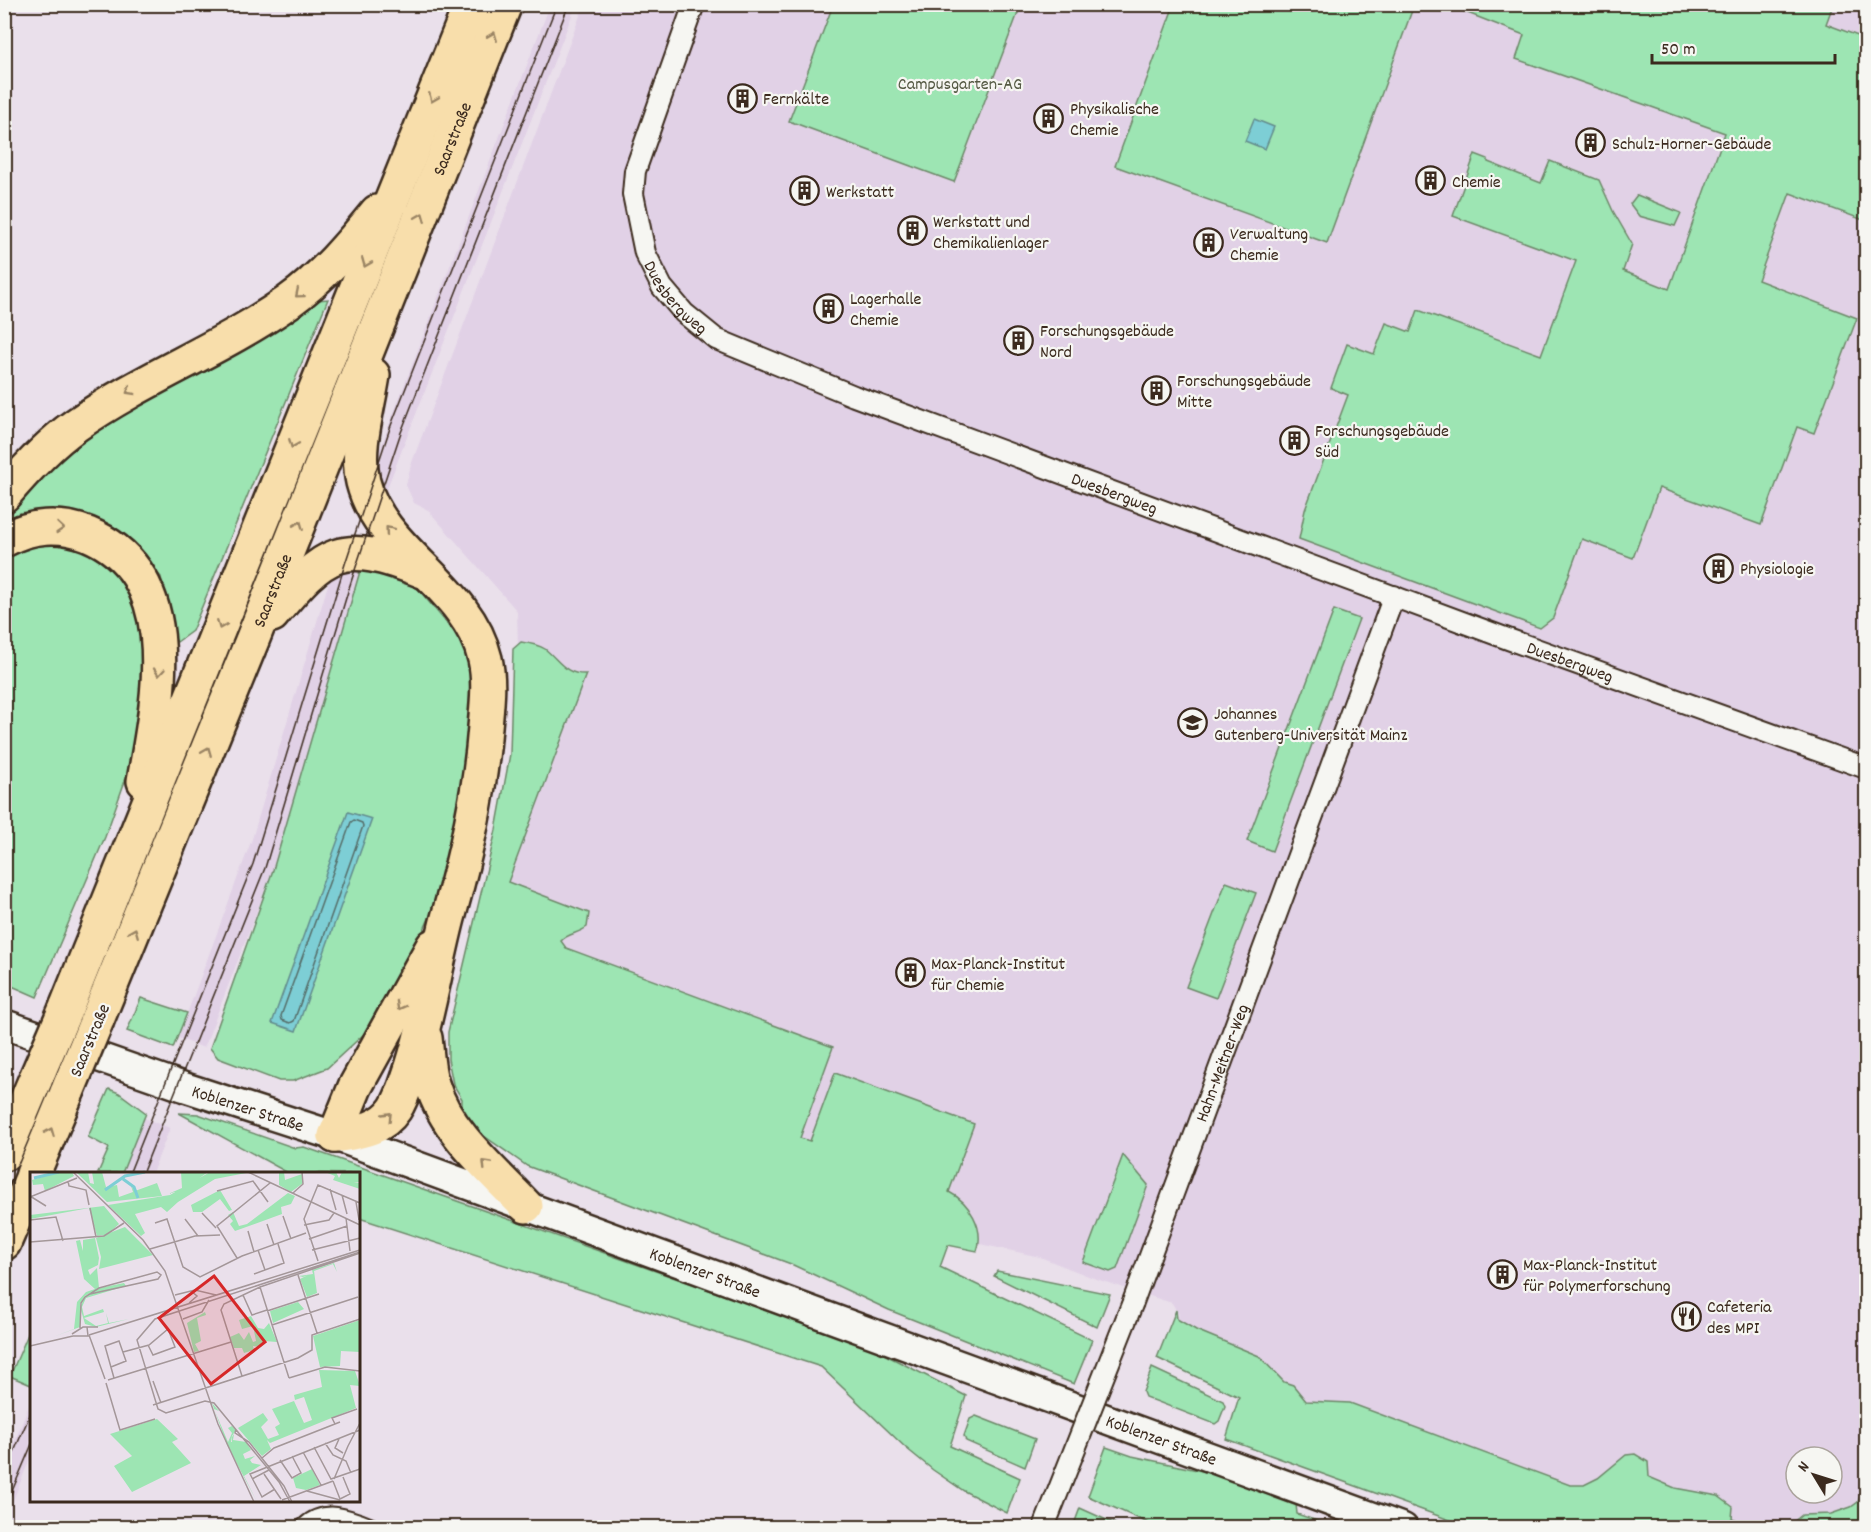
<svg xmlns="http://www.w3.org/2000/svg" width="1871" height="1532" viewBox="0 0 1871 1532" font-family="Dekko,sans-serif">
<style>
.built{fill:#e1d1e6;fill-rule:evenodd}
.green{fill:#9de5b3;stroke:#6c8868;stroke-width:1.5}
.water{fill:#7dced5;stroke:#638c8c;stroke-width:1.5}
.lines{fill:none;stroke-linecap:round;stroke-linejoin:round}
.shore{stroke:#556c67;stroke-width:1.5}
.minor-casing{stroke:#3b2a1e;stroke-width:24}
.secondary-casing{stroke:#3b2a1e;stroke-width:33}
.trunk-casing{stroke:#3b2a1e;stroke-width:38}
.minor{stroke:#f6f6f2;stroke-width:20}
.secondary{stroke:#f6f6f2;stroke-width:28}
.trunk{stroke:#f8deab;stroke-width:33}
.tram{stroke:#3b2a1e;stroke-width:1.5}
.minor-bridge-casing{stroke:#3b2a1e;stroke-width:24;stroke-linecap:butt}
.trunk-bridge-casing{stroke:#3b2a1e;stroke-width:38;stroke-linecap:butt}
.minor-bridge{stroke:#f6f6f2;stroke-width:20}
.trunk-bridge{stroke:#f8deab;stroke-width:33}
.oneway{stroke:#9a8464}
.labels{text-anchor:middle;stroke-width:4.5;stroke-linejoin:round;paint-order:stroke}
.park-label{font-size:18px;fill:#545943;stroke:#f6f6f2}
.poi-label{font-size:18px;fill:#3b2a1e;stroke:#f6f6f2;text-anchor:start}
.street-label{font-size:18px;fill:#3b2a1e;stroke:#f6f6f2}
.inset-river{fill:none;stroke:#7dced5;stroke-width:3}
.inset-road{fill:none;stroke:#a49799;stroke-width:1.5}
.view{fill:#d62828;fill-opacity:0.15;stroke:#d62828;stroke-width:3}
.inset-edge{fill:none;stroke:#3b2a1e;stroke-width:3}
</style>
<rect width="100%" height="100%" fill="#eae0eb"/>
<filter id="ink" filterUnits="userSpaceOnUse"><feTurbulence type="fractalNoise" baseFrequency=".0167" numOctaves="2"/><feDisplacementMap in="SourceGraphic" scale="12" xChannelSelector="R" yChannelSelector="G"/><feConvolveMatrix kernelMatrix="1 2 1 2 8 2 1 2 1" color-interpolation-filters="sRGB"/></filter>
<g filter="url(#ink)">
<!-- built -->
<g class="built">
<path d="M550,5H576L382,501L371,472Z"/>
<path d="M584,5H1866V1527H1552L1323,1440L1260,1356L1196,1330L1177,1319L1179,1315L1172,1303L1096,1279L1040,1257L980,1244L977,1251L948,1245L939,1267L479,965L523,834L517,611L428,510L414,503L406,485L411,465ZM1796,1457H1832V1493H1796Z"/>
<path d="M363,561L273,870L204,1048L178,1038L252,839L333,568Z"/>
<path d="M144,1118L170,1128L152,1173L122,1174Z"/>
<path d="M31,1401V1456L5,1520V1465Z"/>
</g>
<!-- green -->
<g class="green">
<path d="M833,5H1021L954,182L789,121Z"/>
<path d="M1174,5H1414L1327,243L1115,166Z"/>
<path d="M1447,5H1833L1826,24L1866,39V221L1790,193L1758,280L1857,318L1814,433L1797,427L1761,525L1659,488L1633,558L1582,539L1553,618L1540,628L1299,539L1305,510L1348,395L1331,388L1347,344L1374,354L1386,323L1410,332L1418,310L1541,355L1576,261L1453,216L1475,154L1488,159V162L1541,183L1550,161L1599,180L1613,211L1632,244L1623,271L1669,289L1725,133L1516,59L1524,35Z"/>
<path d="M1637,195L1681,213L1675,226L1639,216L1630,204Z"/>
<path d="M328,299L192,631L177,642L171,631L161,577L141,554L6,521C72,423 205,361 306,301Z"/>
<path d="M83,543L138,592L149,662L131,764L105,837L37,997L5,983V552L19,544Z"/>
<path d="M363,561L391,570L419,590L460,639L469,665L473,694L462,809L439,896L408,965L376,1023L327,1068L293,1081H279L218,1058L210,1048L273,870Z"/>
<path d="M1334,610L1359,619L1272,851L1247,841Z"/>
<path d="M521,642C528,643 539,645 545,649C559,660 565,675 586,674L508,882L589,913L587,927C578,934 568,933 561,941L566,948L833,1047L800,1138L810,1141L835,1073L974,1124L949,1192C969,1202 985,1228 977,1251L948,1245L940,1267L1092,1340L1074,1384L889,1310L791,1264L527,1166L474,1129L462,1112V1099L453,1084L448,1059V1032L496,830L510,754L513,649Z"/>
<path d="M1226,882L1256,893L1216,998L1186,987Z"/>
<path d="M141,998L187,1013L173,1048L127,1031Z"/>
<path d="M109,1089L119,1093L146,1113L122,1173H98L109,1148L88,1137Z"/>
<path d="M179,1113L198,1114L295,1148L304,1147L868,1346L966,1396L950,1446L1020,1478L1007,1513L964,1491L933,1470L906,1448L821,1367L359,1218L358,1174L288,1173Z"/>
<path d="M1123,1155L1148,1185L1117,1269L1110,1272L1083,1262Z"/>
<path d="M997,1271L1110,1294L1097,1327L994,1276Z"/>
<path d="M1176,1310L1177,1319L1196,1330L1259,1356L1284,1382L1293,1385L1306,1401L1350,1403L1570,1485H1584L1598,1478L1626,1455L1635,1454L1648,1462L1649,1477L1675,1488L1718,1496L1733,1507L1732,1518C1746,1524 1760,1523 1774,1527H1469L1226,1439L1239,1397L1157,1358Z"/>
<path d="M31,1327V1385L10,1376Z"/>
<path d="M1152,1368L1223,1401L1225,1406L1219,1421L1215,1424L1145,1397L1143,1392Z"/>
<path d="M976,1416L1035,1439L1025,1467L966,1441L964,1436L970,1419Z"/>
<path d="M1106,1447L1132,1456L1216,1474L1296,1504L1297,1514L1334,1527H1157L1088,1496Z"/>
<path d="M1866,1479V1527H1787L1802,1515L1831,1514L1851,1507L1858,1502Z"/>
<path d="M1080,1508L1122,1527H1073Z"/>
</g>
<!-- water -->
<g class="water">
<path d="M1254,119L1274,127L1265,149L1245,141Z"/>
<path d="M348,812L372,819L296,1031L272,1023Z"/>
</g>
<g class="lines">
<!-- shore -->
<path class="shore" d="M354,820L362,823L363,826L294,1021L290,1023L282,1020L281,1016L351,822Z"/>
<defs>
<g id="minor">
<path id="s1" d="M694,4L635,171L633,194L645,253L662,287L684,313L716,339L854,396L1508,639L1866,768"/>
<path id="s2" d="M1133,1302L1394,596"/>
<path d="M306,1528C325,1510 347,1519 369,1528"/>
</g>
<g id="secondary">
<path id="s3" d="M4,1024L184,1087L335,1136L1403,1528"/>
</g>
<g id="trunk">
<path d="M4,495C26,469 49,444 76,425C143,378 221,349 288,302C322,278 351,244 377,212"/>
<path d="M4,540C30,525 60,523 88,534C186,575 158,701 144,781"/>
<path d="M272,615C327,549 340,539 423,571"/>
<path d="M66,1008L471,4"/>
<path id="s4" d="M97,1020L253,638L505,4"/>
<path d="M425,1038C427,1053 427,1070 432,1084C446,1132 493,1171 526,1206"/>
<path d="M335,1136C357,1132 381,1130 395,1109C403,1097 407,1081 412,1067C428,1018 435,968 448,918C466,854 480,793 485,727C487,705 490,681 485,659C468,585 381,553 363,482C355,448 368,409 373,375"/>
<path d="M335,1136L355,1087L433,946"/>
<path d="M4,1154L36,1078"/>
<path d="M33,1174L68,1090"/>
<path d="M4,1243L32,1178"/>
</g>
</defs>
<!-- minor casing -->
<use href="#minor" class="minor-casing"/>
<!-- secondary casing -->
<use href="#secondary" class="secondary-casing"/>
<!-- trunk casing -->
<use href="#trunk" class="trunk-casing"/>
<!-- minor -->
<use href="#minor" class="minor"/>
<!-- secondary -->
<use href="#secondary" class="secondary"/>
<!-- trunk -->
<use href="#trunk" class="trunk"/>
<!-- tram -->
<g class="tram">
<path d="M129,1174L253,864L345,564L390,428L557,4"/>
<path d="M142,1174L265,868L349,588L400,435L569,4"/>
<path d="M4,1475L32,1410"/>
<path d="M4,1510L32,1444"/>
</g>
<defs>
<path id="minor-bridge" d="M1044,1527L1133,1302"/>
<g id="trunk-bridge">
<path d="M36,1078L66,1008"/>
<path d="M68,1090L97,1020"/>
</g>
</defs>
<!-- minor-bridge casing -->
<use href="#minor-bridge" class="minor-bridge-casing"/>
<!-- trunk-bridge casing -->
<use href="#trunk-bridge" class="trunk-bridge-casing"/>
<!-- minor-bridge -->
<use href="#minor-bridge" class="minor-bridge"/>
<!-- trunk-bridge -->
<use href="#trunk-bridge" class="trunk-bridge"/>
</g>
<!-- one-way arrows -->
<defs><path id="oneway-chevron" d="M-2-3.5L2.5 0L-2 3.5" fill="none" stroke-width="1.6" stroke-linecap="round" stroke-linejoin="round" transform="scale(1.5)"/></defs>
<g class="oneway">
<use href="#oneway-chevron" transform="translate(493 36) rotate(-68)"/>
<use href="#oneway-chevron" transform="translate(433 98) rotate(112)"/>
<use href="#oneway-chevron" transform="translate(421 217) rotate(-68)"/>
<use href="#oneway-chevron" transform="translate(366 263) rotate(112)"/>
<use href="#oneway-chevron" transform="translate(299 294) rotate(140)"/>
<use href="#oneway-chevron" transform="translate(130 391) rotate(149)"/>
<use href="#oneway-chevron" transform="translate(293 444) rotate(112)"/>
<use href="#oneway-chevron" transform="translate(299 525) rotate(-68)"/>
<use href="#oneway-chevron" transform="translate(60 528) rotate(5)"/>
<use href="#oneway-chevron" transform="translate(389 530) rotate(-130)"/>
<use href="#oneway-chevron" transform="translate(221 625) rotate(112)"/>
<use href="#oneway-chevron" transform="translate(159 672) rotate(95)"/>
<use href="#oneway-chevron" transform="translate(207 751) rotate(-68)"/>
<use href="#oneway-chevron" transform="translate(134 932) rotate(-68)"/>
<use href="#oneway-chevron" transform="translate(400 1006) rotate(119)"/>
<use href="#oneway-chevron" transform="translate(388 1116) rotate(-46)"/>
<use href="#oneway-chevron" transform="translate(50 1132) rotate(-68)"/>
<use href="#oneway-chevron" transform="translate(486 1164) rotate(-134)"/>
</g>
</g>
<!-- icons -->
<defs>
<symbol id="building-ring" viewBox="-11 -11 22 22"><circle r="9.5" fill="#f6f6f2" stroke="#3b2a1e" stroke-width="1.5"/><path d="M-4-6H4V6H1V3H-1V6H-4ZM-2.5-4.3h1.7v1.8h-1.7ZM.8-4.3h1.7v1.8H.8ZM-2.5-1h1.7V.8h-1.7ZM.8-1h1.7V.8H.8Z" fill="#3b2a1e"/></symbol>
<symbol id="university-ring" viewBox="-11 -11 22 22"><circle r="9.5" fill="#f6f6f2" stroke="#3b2a1e" stroke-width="1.5"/><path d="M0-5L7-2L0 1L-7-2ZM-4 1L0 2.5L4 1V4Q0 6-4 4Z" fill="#3b2a1e"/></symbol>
<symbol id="restaurant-ring" viewBox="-11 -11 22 22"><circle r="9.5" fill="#f6f6f2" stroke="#3b2a1e" stroke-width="1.5"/><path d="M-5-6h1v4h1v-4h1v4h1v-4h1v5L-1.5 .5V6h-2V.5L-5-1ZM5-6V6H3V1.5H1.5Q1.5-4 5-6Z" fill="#3b2a1e"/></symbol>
</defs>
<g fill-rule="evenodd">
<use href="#building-ring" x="726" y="82" width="33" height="33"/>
<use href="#building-ring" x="1032" y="102" width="33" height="33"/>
<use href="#building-ring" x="1574" y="126" width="33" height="33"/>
<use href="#building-ring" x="1414" y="164" width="33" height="33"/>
<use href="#building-ring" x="788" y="174" width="33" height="33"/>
<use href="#building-ring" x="896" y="214" width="33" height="33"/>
<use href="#building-ring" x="1192" y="226" width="33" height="33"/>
<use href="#building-ring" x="812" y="292" width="33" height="33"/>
<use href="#building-ring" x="1002" y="324" width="33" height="33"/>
<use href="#building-ring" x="1140" y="374" width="33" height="33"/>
<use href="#building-ring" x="1278" y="424" width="33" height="33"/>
<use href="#building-ring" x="1702" y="552" width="33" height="33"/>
<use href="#university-ring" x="1176" y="706" width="33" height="33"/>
<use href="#building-ring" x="894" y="956" width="33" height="33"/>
<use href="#building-ring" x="1486" y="1258" width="33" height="33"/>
<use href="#restaurant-ring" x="1670" y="1300" width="33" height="33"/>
</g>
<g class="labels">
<!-- park labels -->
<g class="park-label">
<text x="960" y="89">Campusgarten-AG</text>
</g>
<!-- poi labels -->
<g class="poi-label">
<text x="763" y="104">Fernkälte</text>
<text x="1070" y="114">Physikalische<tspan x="1070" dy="21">Chemie</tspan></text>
<text x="1612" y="149">Schulz-Horner-Gebäude</text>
<text x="1452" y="187">Chemie</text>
<text x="826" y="197">Werkstatt</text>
<text x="933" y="227">Werkstatt und<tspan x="933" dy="21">Chemikalienlager</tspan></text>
<text x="1230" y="239">Verwaltung<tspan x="1230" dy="21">Chemie</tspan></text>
<text x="850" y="304">Lagerhalle<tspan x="850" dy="21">Chemie</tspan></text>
<text x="1040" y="336">Forschungsgebäude<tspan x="1040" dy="21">Nord</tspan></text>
<text x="1177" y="386">Forschungsgebäude<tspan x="1177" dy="21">Mitte</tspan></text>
<text x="1315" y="436">Forschungsgebäude<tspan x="1315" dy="21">Süd</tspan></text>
<text x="1740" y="574">Physiologie</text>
<text x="1214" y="719">Johannes<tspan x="1214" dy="21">Gutenberg-Universität Mainz</tspan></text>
<text x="931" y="969">Max-Planck-Institut<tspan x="931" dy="21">für Chemie</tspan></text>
<text x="1523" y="1270">Max-Planck-Institut<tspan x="1523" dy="21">für Polymerforschung</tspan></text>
<text x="1707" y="1312">Cafeteria<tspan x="1707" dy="21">des MPI</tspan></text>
</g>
<!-- street labels -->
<g class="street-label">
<text dy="6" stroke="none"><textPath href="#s4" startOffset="950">Saarstraße</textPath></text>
<text dy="6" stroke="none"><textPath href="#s1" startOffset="315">Duesbergweg</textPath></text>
<text dy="6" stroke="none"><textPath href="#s1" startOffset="801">Duesbergweg</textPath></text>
<text dy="6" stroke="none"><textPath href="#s4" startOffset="464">Saarstraße</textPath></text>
<text dy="6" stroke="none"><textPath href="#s1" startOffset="1287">Duesbergweg</textPath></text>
<text transform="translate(89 1040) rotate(-67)" y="6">Saarstraße</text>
<text dy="6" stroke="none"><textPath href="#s2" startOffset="255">Hahn-Meitner-Weg</textPath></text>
<text dy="6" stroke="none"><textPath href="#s3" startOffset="258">Koblenzer Straße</textPath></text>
<text dy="6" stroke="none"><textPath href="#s3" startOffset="744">Koblenzer Straße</textPath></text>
<text dy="6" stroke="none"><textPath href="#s3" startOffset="1230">Koblenzer Straße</textPath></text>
</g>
</g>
<!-- overview -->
<g transform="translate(30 1172)">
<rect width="330" height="330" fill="#eae0eb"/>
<path d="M30,0H42L44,4L15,19L13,12L3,13L2,8ZM46,0H58L60,11L64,12L62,0H72L76,15L87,13L89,25L103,20L101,14L105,19L127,11L132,24L77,30ZM151,0L164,1L178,0L161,12L148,19L138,22L152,16ZM180,0L216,1L185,7L148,30L137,40L131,35L105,42L115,61L111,64L78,33L140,23ZM249,0H254L255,8L272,2L273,11L261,20L249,13ZM295,0H306L309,6L312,0H330V10L324,11H330V17L303,8L305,4ZM190,18L202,38L199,39L190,27L172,40H163L161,33ZM258,21L265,24L261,32L251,35L252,42L205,59L200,52L203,49L198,43L203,40L209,54L217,52ZM74,34L89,52L78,62L67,64L59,36L0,47V43ZM95,55L123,83L69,97L71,85L66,66ZM65,66L69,86L68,93L58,98L60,103L67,96L69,116L94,111L96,114L56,126L52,135L54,144L73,137L74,140L54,146L66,154L78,151L76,141L79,151L99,147L66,155L55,152L50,135L54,127L62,120L55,124L50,132V155L23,165L44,157L47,130L56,120L65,117L54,107L46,69L50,68L53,79V68ZM304,91L307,100L303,92L284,99L287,121L277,125L270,107L278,103L273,105L269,104L283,102L282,98ZM268,130L274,137L243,151L240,139ZM175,140L176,143L167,146L171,169L165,172L169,179L164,180L157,151ZM221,144L228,156L234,157L239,151L247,170L234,169L231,175L223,174L224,178L214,181L212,176H204L200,165L209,161L214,168L219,160L223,170L226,169L223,154L212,157L209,148ZM330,148V180L311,179L310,194L290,195L283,164ZM289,198L325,199L330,214L320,213L326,236L240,271L237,268L241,277L232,284L208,256L233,241L238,248L231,255L238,267L249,263L245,255L250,252L242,237L264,229L274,251L282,248L274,225L265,228L264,223L292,215ZM182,231L189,239L184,237L198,270L202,261L198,256L202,254L206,258L202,264L201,270H202V265L204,262L203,268L216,270L221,278L213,282L215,287L225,284L220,288L222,291L231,293L214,304L227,330L197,273ZM127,247L148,267L142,270L161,291L102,320L84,294L102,284L80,262ZM282,297L290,313L276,318L266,316L263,306Z" fill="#9de5b3"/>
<path class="inset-river" d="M4,6L29,0M93,7L104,15L108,26M75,18L95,4L115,0"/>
<path class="inset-road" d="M43,0L113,68L135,99L188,252L224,330M218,0L330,53M38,9L39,14L56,18L59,33M300,17L306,38M187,19L223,9L238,30M263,21L273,12L272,0M312,23L317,42M0,24L16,34M0,25L47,6M326,30L329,48M60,36L66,65M172,41L186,56M253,44L261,67M316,46L320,79M155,47L168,64M0,48L26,45L33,69M125,51L137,47L153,95L170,105L212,84L276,61M237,52L244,73M274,53L299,48L304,41M218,59L224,80M279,67L317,54M0,70L74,64L94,51M120,77L165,64L190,63M228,78L235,98M282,78L330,66M207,86L187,54L240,11M288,89L274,47L288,13L330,31M224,102L254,91L248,72M268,103L287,161M230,115L259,206M145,123L165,118L186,123M213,123L222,143L237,138M159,131L167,124L161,119M237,139L289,122M153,147L172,140L179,128M242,153L328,125M50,156L51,131L55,125L69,116L127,100L131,103L128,107L60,122M42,162L53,155H68M59,163L75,207M59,163L330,78M43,164H58L57,155M0,174L43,164M93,180L119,173L138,157L145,175L123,183L118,173M81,195L96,189L89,169L75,174L84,206M212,204L191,138L194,132L230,115L330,81M259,206L295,195L330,199M78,208L201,170M123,209L131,231M76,211L90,258L125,247M123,233L268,186L282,178V163L330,147M305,252L302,246L327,237M206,257L205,261L219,270L254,314L262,330M309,267L305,276L313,281M295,271L303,283L316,289L321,301M318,274L330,251M284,275L301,307L330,297M273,280L291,313M232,286L244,276L310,250M250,288L262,306L271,301L262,284M234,302L251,327M222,307L239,298M304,307L318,274M303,309L310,327M245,317L232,325L220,302L330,258M277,319L310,328M310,327L320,322L313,305M252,328L303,309M260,330L249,310L184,231L175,229L136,241L128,237L107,168L125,147L330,80"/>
<path class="view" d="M184,104L235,170L181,212L129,146Z"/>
<rect width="330" height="330" class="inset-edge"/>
</g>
<!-- margin -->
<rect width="1871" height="1532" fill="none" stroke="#f6f6f2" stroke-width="24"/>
<rect x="12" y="12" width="1847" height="1508" fill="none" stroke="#3b2a1e" stroke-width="2" filter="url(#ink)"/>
<!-- north arrow -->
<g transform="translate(1814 1475) rotate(308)"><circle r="28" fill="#f6f6f2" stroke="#aba49d" stroke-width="1.5"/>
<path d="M0-4.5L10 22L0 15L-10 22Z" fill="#3b2a1e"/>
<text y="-9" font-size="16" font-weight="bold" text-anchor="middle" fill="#3b2a1e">N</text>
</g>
<!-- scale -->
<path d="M1652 54v9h183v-9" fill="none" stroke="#3b2a1e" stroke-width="3"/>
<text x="1661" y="54" font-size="18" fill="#3b2a1e" stroke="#f6f6f2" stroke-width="4.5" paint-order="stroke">50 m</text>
</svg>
